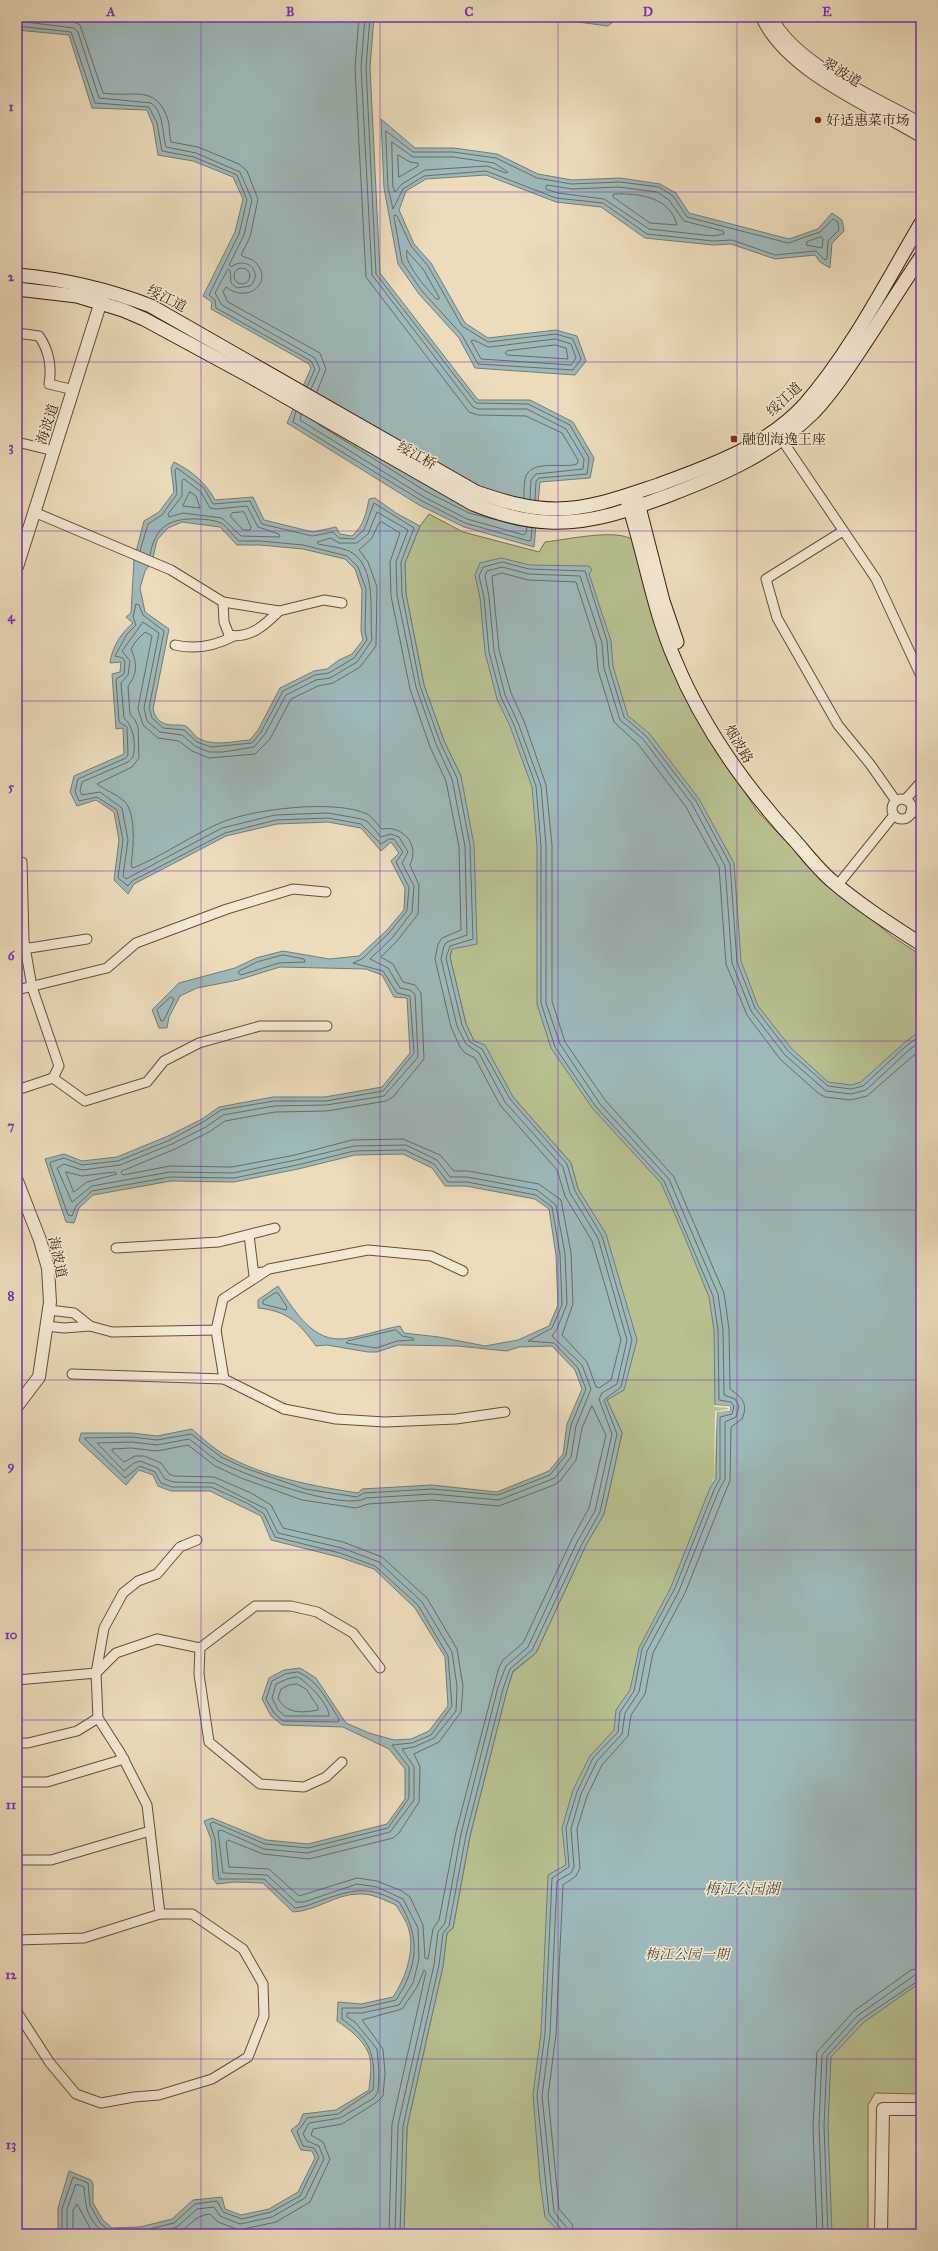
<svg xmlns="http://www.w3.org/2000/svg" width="938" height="2251" viewBox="0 0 938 2251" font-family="'IM FELL Great Primer','Noto Serif SC',serif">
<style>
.green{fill:#b8c090;stroke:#7a704c}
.water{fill:#9db9ba;stroke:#767b73;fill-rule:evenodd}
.pier{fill:#ecdcbb}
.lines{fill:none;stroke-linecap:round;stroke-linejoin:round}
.shore{stroke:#6c6c62;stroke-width:1}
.minor-casing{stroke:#674e36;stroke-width:11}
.tertiary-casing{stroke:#674e36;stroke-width:14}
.secondary-casing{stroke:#3b1f09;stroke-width:15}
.minor{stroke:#f3e8d3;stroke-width:9}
.tertiary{stroke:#f3e8d3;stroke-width:12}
.secondary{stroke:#f3e8d3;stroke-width:13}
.grid{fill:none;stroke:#7b2cbf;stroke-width:1;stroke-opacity:0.55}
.poi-dot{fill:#8f2418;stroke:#f3e8d3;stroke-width:1.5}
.labels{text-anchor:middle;stroke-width:3;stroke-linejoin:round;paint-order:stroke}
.street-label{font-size:14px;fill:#3b1f09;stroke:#f3e8d3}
.poi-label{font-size:14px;fill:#3b1f09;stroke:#f3e8d3;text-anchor:start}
.park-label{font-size:14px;font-style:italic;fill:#5a472b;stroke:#f3e8d3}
.water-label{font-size:15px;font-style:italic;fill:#584d3e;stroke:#f3e8d3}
.neatline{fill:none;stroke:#7b2cbf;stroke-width:1.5}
.grid-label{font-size:13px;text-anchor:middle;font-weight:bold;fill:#7b2cbf}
</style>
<rect width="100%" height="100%" fill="#ecdcbb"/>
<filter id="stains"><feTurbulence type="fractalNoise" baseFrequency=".005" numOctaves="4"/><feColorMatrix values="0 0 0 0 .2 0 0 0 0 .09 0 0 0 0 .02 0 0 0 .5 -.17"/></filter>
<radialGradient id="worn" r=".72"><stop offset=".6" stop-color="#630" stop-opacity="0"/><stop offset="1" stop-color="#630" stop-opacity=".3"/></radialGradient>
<!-- green -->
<path class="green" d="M429,514L463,532L539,552L545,542C565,540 617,528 633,540L695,715L757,811L820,877L893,937L921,955V2094L875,2093L868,2105V2234H404L407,2127L443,1966L447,1933L453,1928L470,1836L507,1690L513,1672L536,1653L586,1545L604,1514L622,1433L607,1400L587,1204L578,1189L571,1163L513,1097L474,1041L466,1024L450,957L452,949L461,776L444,741L424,685L406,594L405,563L420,526Z"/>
<!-- water -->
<g class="water">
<path d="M17,17H374L370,67L380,273L478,400H530L573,422L594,458L590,478L540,482L534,547L464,527L419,505L287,423L311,368L309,364L211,309L212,302L203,296L235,232L243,199L233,177L193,161L158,155L153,125L147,110L92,108L69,35L17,30Z"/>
<path d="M540,17H619L608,26Z"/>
<path d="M381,119L415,148H454L497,154L538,174L572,180L620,178L660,184L676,193L689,213L789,239L818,229L832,213L842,220L844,231L832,243L830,268L820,262L815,255L775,259L731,244L713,245L645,238L601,207L556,202L486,175L426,179L406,191L399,210L414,244L431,263L465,323L488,338L556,330L577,336L586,361L575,375L475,368L459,338L419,294L398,264L384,188Z"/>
<path d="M174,462C192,471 206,483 215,500L253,497L264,520L313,532L336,527L340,534L352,536C364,525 366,514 369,499L375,498L396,513L420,526L405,563L406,594L424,685L444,741L461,776L474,845L477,944L452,949L450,957L466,1024L474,1041L485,1045L513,1097L571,1163L578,1189L606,1234L637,1340L624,1390L607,1400L622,1433L604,1514L586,1545L536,1653L513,1671L507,1690L470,1836L453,1928L447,1933L443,1966L407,2127L404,2234L58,2233V2208L69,2171L91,2180L93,2184V2203L103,2220L112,2228L140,2227L172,2219L193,2200L222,2197L225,2209L241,2215L269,2209L298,2192L315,2158L312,2151L301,2150L291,2130L299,2124L303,2114L336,2110L369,2090C370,2079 373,2062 368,2052C363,2040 348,2028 337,2021L338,2002L361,2004L393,1997C405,1979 415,1952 409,1930C407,1921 400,1912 396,1905C384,1900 372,1893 358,1894C336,1894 316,1911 293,1912L263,1883L235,1882L217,1884L213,1879L211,1839L204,1821L212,1818L266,1840L308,1844L387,1824L405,1799V1769L389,1749L343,1727L282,1725L271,1716L262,1699L269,1678L284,1670L300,1668L316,1678L346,1723L369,1733L394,1740L411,1739L429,1731L448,1706L445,1657L415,1608L374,1569L339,1557L271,1540L261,1516L210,1491H171L158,1486L153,1475L139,1470L126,1485L79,1441L81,1433H132L157,1436L192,1429C202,1438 212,1447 223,1454C264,1477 312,1486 358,1493L362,1489L432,1485L497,1492L549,1471L563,1454L567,1424L582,1389L575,1370L552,1346L519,1347L507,1351L458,1346L398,1345L377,1352H368L327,1345L316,1346C299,1323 288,1311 258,1308V1300L278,1286C292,1307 310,1339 339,1339C355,1339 382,1329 400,1326L404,1333L439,1337L485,1346L518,1340L549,1326L558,1305L556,1255L549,1209L535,1199L466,1186H445L432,1168L403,1154L355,1155L298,1169L234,1182L171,1181L93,1195L79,1208L74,1223L66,1222L45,1159L64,1154L82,1161L117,1157L168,1136L202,1119L219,1107L273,1097H325L382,1087L410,1053L407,998L394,997L382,975L366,969L280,967L238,980L197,988L180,996L169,1017L167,1028H159L152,1010L179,983L235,968L256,958L283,951L329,959L359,956L386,931L404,910L405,888L391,861L399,853L391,842L381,851L361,828L328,822L277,824L226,836L134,884L128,894L114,880L119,840L114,812L96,800L77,806L70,792L74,776L124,754L123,728L116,729L112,674L120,672L121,662L110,663C112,647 121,633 133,623L126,617L131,613L134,560L144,521L159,512L174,492L171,468ZM182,522L220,527L237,545H260L303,549L345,559L355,569L362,590L361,631L363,640L352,654L339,660L327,669L314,671L280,688L258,730L250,740C233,741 214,747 198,738C194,735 191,730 187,727C180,721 159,733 153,709L169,629L145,612L140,588L145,571L152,562L157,540L168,528Z"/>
<path d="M501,558L530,565L589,566L592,570L589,574L611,641L613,666L628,716L649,733L699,799L734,863L741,961L758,1006L791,1048L828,1082L851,1085L861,1082L904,1043L921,1030V1982L863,2023L831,2057L828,2126L832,2234H561L545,2217L540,2181L533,2095L541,2033L548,1875L566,1865L562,1828L573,1790L590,1756L614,1730L616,1710L630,1690L639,1648L671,1587L710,1488L716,1479L717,1411H730V1406L715,1405L714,1330L709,1297L683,1233L661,1183L593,1109L551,1048L537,1004V846L532,787L510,726L497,699L485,652L480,598L475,575L480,563Z"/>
</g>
<!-- pier -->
<path class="pier" d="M713,1405L730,1406V1411L717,1412L714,1481H712L714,1478L715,1411L728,1409V1408L715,1407Z"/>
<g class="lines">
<!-- shore -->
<g class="shore">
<path d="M39,17L70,20L80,25L103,93C133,98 156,83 168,120C170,127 169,135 171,142L198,147L239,164L247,171L258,199L250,237L241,255C246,259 253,258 257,264C273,283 247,304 226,287L223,292L228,302L320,353L326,369L317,392"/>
<path d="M359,17L355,68L366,277L469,412L478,415L526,416L562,433L578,460L577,464C563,469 530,458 525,479C524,485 524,492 524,498"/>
<path d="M365,17L361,67L372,275L473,407L478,409H527L566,429L584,459L583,469L536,474L531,480L530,499"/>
<path d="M370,17L366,67L376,274L476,403L528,404L570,425L589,458L587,474L539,478L536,481L535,500"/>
<path d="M569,17L606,22L612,17"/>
<path d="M17,21L74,28L78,32L99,98L151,103C164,112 162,133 166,147L196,153L240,172L252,200L244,235L229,265L231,267C247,255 264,273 250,286L237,288L231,283L230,270L228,269L215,293L222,305L315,358L320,369L311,389"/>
<path d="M17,26L71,32L95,103L149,107L157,123L162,151L194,157L237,175L247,200L239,234L209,295L215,300L216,308L311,361L315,369L307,387"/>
<path d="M386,131L413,152H453L496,158L537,178L571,184L620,182L659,187L673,196L687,217L788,243L820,232L833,219L838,222L839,230L828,241L827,258L825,260L816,251L775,255L732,240L713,241L647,234L603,203L556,198L486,171L424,176L403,189L393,209L388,187Z"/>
<path d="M392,142L413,157H453L494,163L508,172L506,173L487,166L425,170L402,184L395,192L393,187Z"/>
<path d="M398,155L410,162L418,163V166L399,177Z"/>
<path d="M547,185L572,189L619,187L657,192L669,200L684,221L723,231L724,234L713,236L649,229L604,199L558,193L546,189Z"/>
<path d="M614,194C639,193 670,197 677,225L650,223L613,197Z"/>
<path d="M395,215L397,216L411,246L428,266L462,326L488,342L556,334L573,339L581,359L573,370L478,364L462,335L422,291L402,262L394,217Z"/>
<path d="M821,237L823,239L822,248L806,245L807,242Z"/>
<path d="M407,251L423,269L439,297V299H436C429,291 402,262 407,251Z"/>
<circle cx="242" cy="276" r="8"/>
<path d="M556,339L571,344L576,358L571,365L481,359L471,341L474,340L488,347Z"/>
<path d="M555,345L566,348L568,359L507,355L505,353L507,351Z"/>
<path d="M296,411L293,422L422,501L465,523L529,541L531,540L532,528"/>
<path d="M301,414L300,420L424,497L467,519L524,535L526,533L527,527"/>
<path d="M318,424L427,492L469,513L521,526"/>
<path d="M184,479L201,492L210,508L216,509L247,506L258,527L279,534L280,537L241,536L222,518L183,513L169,517L168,514L182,496V481Z"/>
<path d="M190,492L196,496L200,508L183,506Z"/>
<path d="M244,512L251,527L250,530H243L230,516L232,513Z"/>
<path d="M382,522L400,533L390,562L391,596L410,689L430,747L446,781L459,847L461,930L442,938L438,944L435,959L451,1027L460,1047L465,1053L475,1058L500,1105L557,1170L565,1196L592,1241L621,1340L611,1380L599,1388L596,1387L587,1362L562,1335L573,1304L571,1253L561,1200L539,1184L468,1171H454L440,1155L403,1139L352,1140L295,1155L232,1167L170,1166L123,1175L121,1173L122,1171L175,1149L209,1132L225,1121L275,1112L327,1111L386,1101L393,1097L424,1059L421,993L415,985L403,982L393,964L381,957L397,941L418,914L419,885L410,865C420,845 403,825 382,829C377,825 373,817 367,814C335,799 252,809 220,823C190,836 163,856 133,868L131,866C133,850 137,813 124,801C116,794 105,790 97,784L132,767L139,758L138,727L135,720L130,714L128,686C138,673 137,663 131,649L136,641L145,632L152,636L138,708L143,725L158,738L179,741L192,751L209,758L255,754L270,739L291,699L318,686L333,683L360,667L376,646L377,587L368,562L359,550L372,538L379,523Z"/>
<path d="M140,551L148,524L162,515L177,494L175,470L177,468L204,488L213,504L250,501L262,524L312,536L333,532L339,538L354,539L364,530L374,503L414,528L401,562L402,594L420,686L440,742L457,778L470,845L473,939L450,946L446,958L462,1025L470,1042L482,1049L510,1099L567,1164L575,1191L602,1236L632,1340L621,1387L604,1400L617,1434L600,1512L582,1544L532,1650L510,1669L503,1689L466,1835L449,1926L443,1933L439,1965L403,2126L400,2234"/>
<path d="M283,955L304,959L305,962L279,963L241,975L238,973L239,971L257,962Z"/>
<path d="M171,997L174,999L164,1020L161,1021L157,1010Z"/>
<path d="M66,1172L82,1176L115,1172L117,1174L87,1182L74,1192Z"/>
<path d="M275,1293H278L287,1307L286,1310L263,1304V1301Z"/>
<path d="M396,1330L402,1336L413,1338L414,1340L397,1341L376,1348L346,1343L348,1341Z"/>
<path d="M592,1406L606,1435L589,1508L572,1539L523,1643L503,1660L499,1667L456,1832L439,1920L433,1929L428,1959L425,1958L423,1925L410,1897L402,1891L377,1881L357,1878L299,1896L269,1869L229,1867L226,1842L228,1840L263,1854L309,1859L393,1838L399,1833L419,1802L420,1767L414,1754L439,1742L461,1712L463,1686L457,1649L427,1598L382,1557L343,1542L283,1528L271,1505L251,1493L214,1477L174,1476L169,1474L161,1463L144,1456H135L124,1462L112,1451V1449L131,1448L157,1451L188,1445L215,1466L241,1478L302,1500L356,1508L368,1504L432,1500L499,1506L554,1485L560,1481L576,1460L582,1428Z"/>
<path d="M298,1672C318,1680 328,1702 339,1719L338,1722L283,1721L274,1713L266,1699L272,1681L285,1674Z"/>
<path d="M298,1677C308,1683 329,1704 329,1716H285L278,1710L272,1698L276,1684L287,1679Z"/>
<path d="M297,1684L306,1689L318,1707V1710C302,1713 286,1714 278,1698L281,1689L289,1685Z"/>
<path d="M62,2234V2209L73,2177L88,2183L90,2205L100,2223L111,2232L141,2231L174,2223L195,2204L217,2201L223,2212L242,2219L271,2212L300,2196L319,2157L314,2148L303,2146L297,2131L302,2126L307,2118L338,2114L373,2090C376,2055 371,2040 342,2019V2008H362L396,2000C418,1967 421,1936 399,1902C369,1886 355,1889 325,1899C314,1903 306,1907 295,1908L264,1879H219L215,1839L210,1824L213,1822L265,1844L308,1848L388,1828L409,1798V1767L392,1745L412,1743L431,1735L452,1706L448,1656L418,1605L375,1566L340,1553L275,1537L264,1514L247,1503L211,1487H172L161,1483L155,1472L140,1466L125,1478L84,1438L132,1437L157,1440L191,1434L221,1457L245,1468L305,1489L357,1497L364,1493L432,1489L498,1495L550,1475L566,1455L571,1425L586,1389L578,1368L554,1343L528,1341L552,1328L562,1305L560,1254L552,1207L536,1195L467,1182H448L434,1164L405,1150L354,1151L297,1165L234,1178L170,1177L92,1191L76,1206L72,1216L68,1215L50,1164L51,1162L64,1158L82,1165L118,1161L170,1140L203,1122L221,1110L274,1101H326L383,1091L414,1053L410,996L397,993L383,971L353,963L362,959L388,934L407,911L409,887L396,862L403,852L394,839H389L381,844L361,824L328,818L276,820L225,833L132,881L128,886L118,878L123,840L117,810L97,797L79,801L75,791L78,779L126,758L128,755L127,727L119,722L116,679L124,674L125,662L123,658L115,656L127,634L136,625L133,617L136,604L139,605L143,615L164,631L149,708L152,718L163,728L184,730L197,742L211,747L252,743L261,732L283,691L315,675L329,673L354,658L367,640L365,631L366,589L358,567L347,556L303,545L260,541H239C233,536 228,527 221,523C215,520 204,519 197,519C169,518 155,527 150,555"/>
<path d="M67,2234V2209L76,2184L84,2187C86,2210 87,2218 105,2234"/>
<path d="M73,2234V2210L77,2204L90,2228L96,2234"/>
<path d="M150,2234L177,2227L197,2209L214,2207L220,2216L240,2224L272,2217L305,2198L324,2159L319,2146L307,2141L303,2134L309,2123L340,2118L374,2098L378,2092L379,2072L377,2049L355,2022L347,2017V2013H362L399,2005L413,1983L419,1959L418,1928L403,1899L377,1887L357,1884L304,1902H296L267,1875L223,1873L218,1831L221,1830L264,1849L307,1853L390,1832L414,1800V1767L402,1749L414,1747L434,1738L456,1711L457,1686L452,1652L422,1602L379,1562L342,1548L278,1533L266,1509L214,1483L173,1482L165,1479L158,1468L140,1461L134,1463L124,1471L97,1443L132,1442L157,1445L189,1439C199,1446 208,1455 218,1461C241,1474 345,1512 366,1498L432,1494L499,1500L555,1478L571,1457L576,1426L591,1389L582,1365L552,1336L557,1329L567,1304L565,1254L556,1205L537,1190L467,1177H450L437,1160L406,1145L354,1146L296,1160L233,1173L170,1172L92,1186L72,1202L57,1168L64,1164L82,1170L120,1165L172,1144L206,1127L223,1115L274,1106L326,1105L384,1096L418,1057L415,994L410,990L400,988L388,968L370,959L392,938L412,912L414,886L402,863L408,852L399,837L391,834L381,837L368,822L362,819L328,813L275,815L222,828L126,879L123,876L128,840L122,808L100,792L82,795L80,791L82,782L128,762L133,757C136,745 134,726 124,718L121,683L128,675L130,661L122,651L143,622L159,633L144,708L147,721L160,732L182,735L195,746L209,752H223L254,747L265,734L286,695L316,680L330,678L357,662L372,640C369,614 378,565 349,551C340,547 328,546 318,544L317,542L331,538L339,543H357L368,534L377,512L408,530L396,562L397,595L416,687L436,744L452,779L465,846L467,935L447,942L444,946L441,959L457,1026L466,1044L479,1053L505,1102L563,1167L570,1193L598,1238L627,1340L617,1384L602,1393L599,1399L612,1434L595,1511L577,1542L528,1647L506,1666L498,1687L461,1834L445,1923L438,1932L434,1965L398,2125L395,2234"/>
<path d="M174,2234C189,2230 193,2215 210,2214L218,2222L239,2230L276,2222L310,2202L330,2159L323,2142L311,2135L313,2129L342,2124L377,2102L383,2096L385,2073L383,2049L362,2020L402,2009L417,1987L424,1970L426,1972L392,2124L389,2234"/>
<path d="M563,2234L562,2230L549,2214L537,2096L545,2033L552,1878L569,1867L566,1828L577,1792L593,1758L618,1732L620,1712L634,1691L642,1649L675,1588L714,1490L720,1479V1417L732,1414L734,1406L731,1402L719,1400L718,1330L713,1296L664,1181L596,1107L555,1047L541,1003V846L536,786L514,725L501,697L489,652L484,597L479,576L483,567L502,562L529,569L585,571L607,641L609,667L624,717L646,736L696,801L730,864L737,962L755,1008L788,1051L828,1086L851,1089L863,1086L906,1046L921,1035"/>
<path d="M568,2234L567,2228L554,2212L542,2096L550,2034L557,1881L571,1873L574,1867L571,1829L581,1794L597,1761L622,1734L625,1713L639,1692L647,1651L679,1591L718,1492L725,1479V1422L736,1417L739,1406L735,1399L724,1395L723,1330L718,1294L669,1179L600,1104L560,1044L546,1003V845L541,786L518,723L505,695L494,651L489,597L485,576L487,571L502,567L529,574L580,576L602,643L604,668L620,720L643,739L692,804L725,866L732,963L751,1011L785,1055L826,1091L851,1094L866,1090L909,1050L921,1041"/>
<path d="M574,2234L572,2224L559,2209L548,2096L556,2034L563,1885L576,1876L580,1868L577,1829L587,1796L602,1765L628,1736L631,1715L645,1694L653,1653L685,1593L724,1495L730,1481L731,1427L742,1419C749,1403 741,1397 730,1389L729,1329L724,1293L674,1177L605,1100L565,1042L552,1001V845L546,785L524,721L511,693L499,650L492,576L502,573L528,580L576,582L596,644L598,670L614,722L638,744L686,807L719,867L726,964L747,1015L780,1059L818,1093L825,1097L851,1100L867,1096L921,1049"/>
<path d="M817,2234L813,2126L817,2052L854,2011L911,1970L921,1968"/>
<path d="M823,2234L819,2126L822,2055L857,2016L915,1975L921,1974"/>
<path d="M828,2234L824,2126L827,2056L860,2020L921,1979"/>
</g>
<defs>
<g id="minor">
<path d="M17,333L39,336C49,350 52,368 49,384L74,390"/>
<path d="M782,440L876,579L921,676"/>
<path d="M17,442L54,451"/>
<path d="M34,512L171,570L223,602L279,611L324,600L342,603"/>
<path d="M843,531L766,579L777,618L838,725L870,764L896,801"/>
<path d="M223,602L224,622L229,635C250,639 265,625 279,611"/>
<path d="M175,645C196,650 215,646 234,636"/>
<circle cx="902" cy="809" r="10"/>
<path d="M905,800L921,782"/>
<path d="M911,811L921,814"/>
<path d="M22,862L24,941L32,987L59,1066L53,1078"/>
<path d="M841,881L894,815"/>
<path d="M17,950L87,939"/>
<path d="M17,990L107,968L136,943L227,909L293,889L326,892"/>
<path d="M17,1090L53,1078L85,1101L147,1082L164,1061L199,1043L260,1026H327"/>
<path d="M249,1235L254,1276L261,1272"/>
<path d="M116,1248L219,1242L275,1228"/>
<path d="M49,1310L74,1313L90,1326L112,1332L216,1330L223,1299L269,1269L368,1250L431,1256L463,1271"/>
<path d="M47,1326L64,1328L90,1326"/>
<path d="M216,1330L224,1379L284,1409L336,1419L385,1422L456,1419L505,1412"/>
<path d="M72,1374L224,1379"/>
<path d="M96,1673L104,1628L123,1593L138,1581L157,1574L180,1547L197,1540"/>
<path d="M96,1673L116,1653L157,1639L200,1648"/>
<path d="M17,1680L96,1673L98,1718L121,1754L147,1805L160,1914"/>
<path d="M17,1743H28L77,1731L98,1718"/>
<path d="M342,1762L326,1777L304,1787L260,1784L209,1742L199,1674L200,1648L255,1606H291L317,1612L353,1633L380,1668"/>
<path d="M17,1782H47L124,1759"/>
<path d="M17,1860H51L150,1831"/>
<path d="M17,1940L84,1938L160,1914H192L243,1949L263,1984L264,2016L248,2057L212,2079L159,2095L134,2097L101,2103L76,2094L50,2063L17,2012"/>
</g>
<g id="tertiary">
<path d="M762,17C787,72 870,105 921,136"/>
<path d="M771,17C794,64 875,98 921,124"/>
<path d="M17,567L103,295"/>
<path d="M17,1181L40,1240L48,1268L50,1302L39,1377L17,1406"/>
<path d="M881,2234L883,2109H921"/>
</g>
<g id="secondary">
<path d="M17,275C64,279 107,289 151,306L476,492C502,501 528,509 556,509C591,509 625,496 658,485C710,466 767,446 805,404C850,353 886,282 921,223"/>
<path d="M17,289L77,296L123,310L144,319L251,377L473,504C498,514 522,521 549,522C593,524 632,509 672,494C724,474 772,453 813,413C833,392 849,367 865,343C884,314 902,285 921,257"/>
<path d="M637,499L663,601L677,642"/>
<path d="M628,503C645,555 653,610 675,660C703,728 747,789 797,843C808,856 819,870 832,881C860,905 890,924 921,944"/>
</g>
</defs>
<!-- minor casing -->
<use href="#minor" class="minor-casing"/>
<!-- tertiary casing -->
<use href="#tertiary" class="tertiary-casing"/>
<!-- secondary casing -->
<use href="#secondary" class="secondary-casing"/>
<!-- minor -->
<use href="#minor" class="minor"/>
<!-- tertiary -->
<use href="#tertiary" class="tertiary"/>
<!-- secondary -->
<use href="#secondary" class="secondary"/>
</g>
<!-- grid -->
<path class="grid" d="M201,17V2234M380,17V2234M558,17V2234M737,17V2234M17,192H921M17,362H921M17,531H921M17,701H921M17,871H921M17,1041H921M17,1210H921M17,1380H921M17,1550H921M17,1720H921M17,1889H921M17,2059H921"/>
<!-- markers -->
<g class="poi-dot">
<circle cx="818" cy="120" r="4"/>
<rect x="730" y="435" width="8" height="8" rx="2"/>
</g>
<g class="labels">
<!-- street labels -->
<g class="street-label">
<text transform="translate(842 72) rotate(31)" y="5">翠波道</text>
<text transform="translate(167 298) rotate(27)" y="5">绥江道</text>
<text transform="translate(784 399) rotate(-43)" y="5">绥江道</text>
<text transform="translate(47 424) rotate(-72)" y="5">海波道</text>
<text transform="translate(417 455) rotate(29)" y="5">绥江桥</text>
<text transform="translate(739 744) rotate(59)" y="5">烟波路</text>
<text transform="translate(58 1257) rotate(78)" y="5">海波道</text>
</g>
<!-- poi labels -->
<g class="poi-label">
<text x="826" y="125">好适惠菜市场</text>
<text x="742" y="444">融创海逸王座</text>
</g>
<!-- park labels -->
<g class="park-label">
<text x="687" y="1959">梅江公园一期</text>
</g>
<!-- water labels -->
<g class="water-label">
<text x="742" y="1894">梅江公园湖</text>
</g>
</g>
<!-- margin -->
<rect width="938" height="2251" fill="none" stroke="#ecdcbb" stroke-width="44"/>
<rect x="22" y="22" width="894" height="2207" class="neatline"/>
<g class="grid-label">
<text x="111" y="16">A</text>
<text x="290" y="16">B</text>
<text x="469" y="16">C</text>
<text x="648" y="16">D</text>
<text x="827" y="16">E</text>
<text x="11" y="111">1</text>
<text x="11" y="281">2</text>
<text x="11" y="451">3</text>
<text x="11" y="621">4</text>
<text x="11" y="791">5</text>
<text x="11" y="960">6</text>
<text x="11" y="1130">7</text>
<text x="11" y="1300">8</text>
<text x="11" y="1470">9</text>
<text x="11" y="1639">10</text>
<text x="11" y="1809">11</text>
<text x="11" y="1979">12</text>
<text x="11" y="2149">13</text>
</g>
<rect width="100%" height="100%" filter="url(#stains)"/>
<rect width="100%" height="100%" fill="url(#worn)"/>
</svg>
